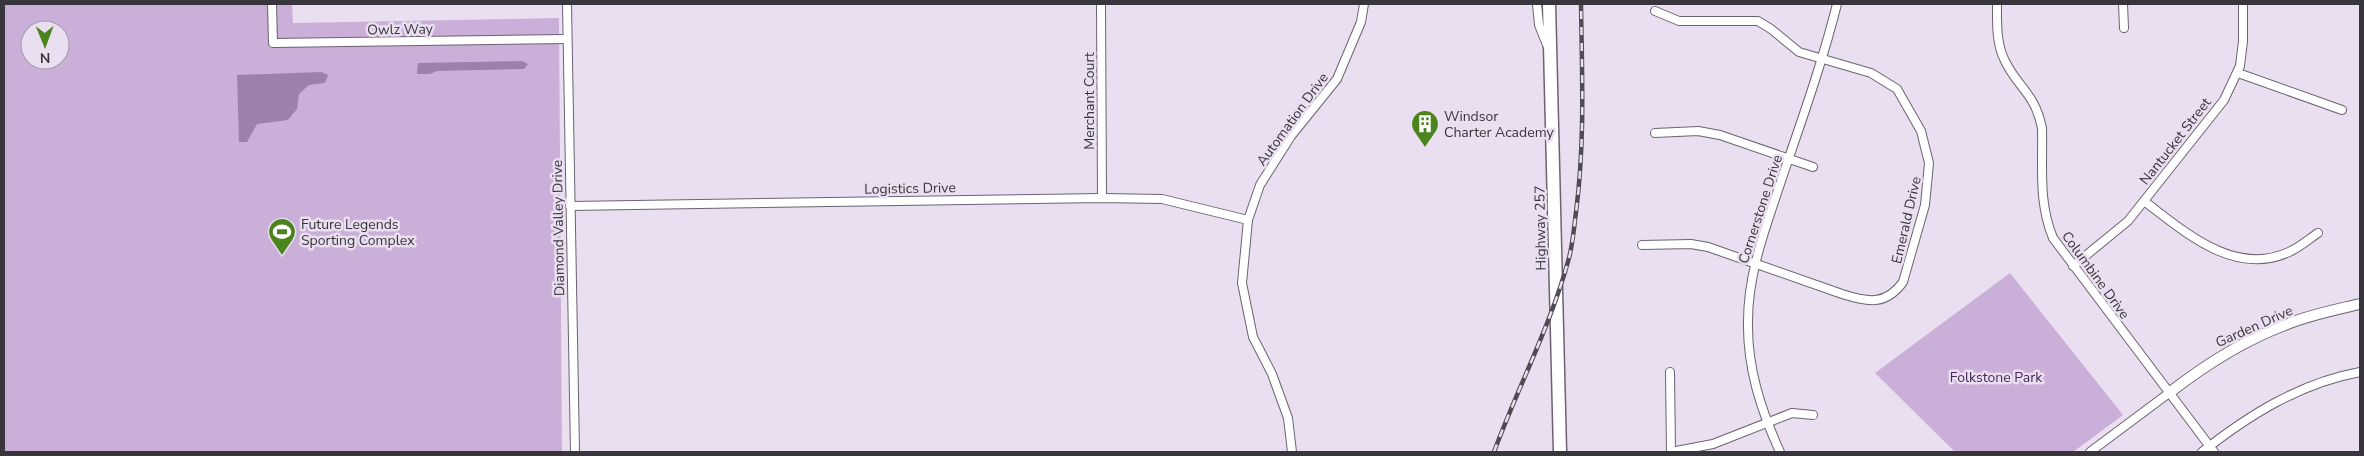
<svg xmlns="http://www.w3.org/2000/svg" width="2364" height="456" viewBox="0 0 2364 456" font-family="'Nunito Sans',sans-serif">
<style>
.green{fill:#caafd8;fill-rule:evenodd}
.water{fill:#9c82aa}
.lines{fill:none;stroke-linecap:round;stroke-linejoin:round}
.minor-casing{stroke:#6c6271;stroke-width:10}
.tertiary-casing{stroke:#6c6271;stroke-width:12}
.primary-casing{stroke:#6c6271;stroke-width:15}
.minor{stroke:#fff;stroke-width:8}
.tertiary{stroke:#fff;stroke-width:10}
.primary{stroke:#fff;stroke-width:12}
.rail-casing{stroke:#504b53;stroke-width:4.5}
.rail{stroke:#eadff0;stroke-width:2.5;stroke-dasharray:8;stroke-linecap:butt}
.labels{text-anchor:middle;stroke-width:5;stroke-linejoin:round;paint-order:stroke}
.street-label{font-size:14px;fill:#39353c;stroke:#eadff0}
.poi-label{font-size:14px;fill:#39353c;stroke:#eadff0;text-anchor:start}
.park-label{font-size:14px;fill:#4b275c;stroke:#eadff0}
</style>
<rect width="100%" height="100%" fill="#eadff0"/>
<!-- green -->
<g class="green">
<path d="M4,4H292L293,23L559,18L562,452H4ZM30,30H60V60H30Z"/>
<path d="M2010,273L2123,415L2073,452H1955L1875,373Z"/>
</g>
<!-- water -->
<g class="water">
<path d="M522,61L528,64L524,69L437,71L430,74H417L418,63Z"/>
<path d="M321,72L328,75L325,83L309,85L299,94L297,109L288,120L257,124L247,142H239L237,75Z"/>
</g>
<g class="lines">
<defs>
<g id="minor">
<path d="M272,4L273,43L567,39"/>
<path d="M567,4L575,452"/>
<path d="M1101,4L1102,198"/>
<path d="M1537,4L1539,25L1547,45"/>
<path d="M1997,4C1997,22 1996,44 2005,61C2018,88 2035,93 2042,128C2043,166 2038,202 2053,238L2214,452"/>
<path d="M2123,4L2124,28"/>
<path d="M2238,73L2342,110"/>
<path d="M1655,133L1698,131L1720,135L1813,167"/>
<path d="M2144,201C2185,232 2234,277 2289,252C2300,247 2309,239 2318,233"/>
<path d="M570,206L1102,198L1162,199L1248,220"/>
<path d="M1642,245L1691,244L1708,247L1842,294C1867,302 1886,306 1903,282L1925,205L1929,163L1921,131L1897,89L1871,73L1799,52L1771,29L1758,21H1679L1655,11"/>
<path d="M2073,266L2128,221L2224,100L2240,66L2243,41V4"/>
<path d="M1670,372L1671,452"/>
<path d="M1292,452L1288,418L1272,374L1253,337L1242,283L1248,220L1260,185L1291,136L1337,79L1361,22L1364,4"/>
<path d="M1671,452L1713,444L1792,413L1813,415"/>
<path d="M1780,452C1761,410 1747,368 1748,321C1748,272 1766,227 1781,181C1801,122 1822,64 1837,4"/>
<path d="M2090,452L2169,393"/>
<path d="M2202,452C2249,415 2300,383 2360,372"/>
</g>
<path id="tertiary" d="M2169,393C2205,365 2242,341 2285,325C2309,315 2335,310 2360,304"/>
<path id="primary" d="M1549,4L1560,452"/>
</defs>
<!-- minor casing -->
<use href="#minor" class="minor-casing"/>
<!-- tertiary casing -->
<use href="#tertiary" class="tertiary-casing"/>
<!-- primary casing -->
<use href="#primary" class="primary-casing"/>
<!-- minor -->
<use href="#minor" class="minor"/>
<!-- tertiary -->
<use href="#tertiary" class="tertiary"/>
<!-- primary -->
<use href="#primary" class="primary"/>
<defs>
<path id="rail" d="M1494,452C1518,387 1551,325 1569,258C1573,243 1574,227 1576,212C1585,143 1582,74 1581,4"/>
</defs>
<!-- rail casing -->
<use href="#rail" class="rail-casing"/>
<!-- rail -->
<use href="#rail" class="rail"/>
</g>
<!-- icons -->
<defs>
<symbol id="building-pin" viewBox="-11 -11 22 30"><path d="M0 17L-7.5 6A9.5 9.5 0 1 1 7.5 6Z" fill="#4b831c" stroke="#eadff0"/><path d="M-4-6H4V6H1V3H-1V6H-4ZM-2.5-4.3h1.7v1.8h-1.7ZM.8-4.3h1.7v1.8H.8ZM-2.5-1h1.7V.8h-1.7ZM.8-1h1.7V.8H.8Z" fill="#fff"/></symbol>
<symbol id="stadium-pin" viewBox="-11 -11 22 30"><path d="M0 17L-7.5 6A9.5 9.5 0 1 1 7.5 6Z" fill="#4b831c" stroke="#eadff0"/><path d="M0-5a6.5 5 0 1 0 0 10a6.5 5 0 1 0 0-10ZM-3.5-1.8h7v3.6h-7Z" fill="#fff"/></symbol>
</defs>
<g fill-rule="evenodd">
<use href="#building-pin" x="1409" y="108" width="32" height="43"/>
<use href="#stadium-pin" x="266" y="216" width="32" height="43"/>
</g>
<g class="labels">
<!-- street labels -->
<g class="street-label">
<text transform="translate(400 29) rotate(-1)" y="5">Owlz Way</text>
<text transform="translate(1089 101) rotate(-90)" y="5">Merchant Court</text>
<text transform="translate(1292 119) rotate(-54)" y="5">Automation Drive</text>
<text transform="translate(2175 141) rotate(-52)" y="5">Nantucket Street</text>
<text transform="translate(910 188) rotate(-1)" y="5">Logistics Drive</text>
<text transform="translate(1760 209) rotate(-72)" y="5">Cornerstone Drive</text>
<text transform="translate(1906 220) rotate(-77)" y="5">Emerald Drive</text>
<text transform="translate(558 228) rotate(-91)" y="5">Diamond Valley Drive</text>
<text transform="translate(1540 228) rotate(-91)" y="5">Highway 257</text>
<text transform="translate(2096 275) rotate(54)" y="5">Columbine Drive</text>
<text transform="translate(2254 326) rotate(-24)" y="5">Garden Drive</text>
</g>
<!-- poi labels -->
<g class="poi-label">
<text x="1444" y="121">Windsor<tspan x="1444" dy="16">Charter Academy</tspan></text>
<text x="301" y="229">Future Legends<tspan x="301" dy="16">Sporting Complex</tspan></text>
</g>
<!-- park labels -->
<g class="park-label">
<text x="1996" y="382">Folkstone Park</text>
</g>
</g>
<!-- border -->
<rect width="2364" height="456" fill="none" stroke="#39353c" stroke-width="10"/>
<!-- north arrow -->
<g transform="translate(45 45) rotate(179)"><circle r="24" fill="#eadff0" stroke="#a39ba8"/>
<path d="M0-4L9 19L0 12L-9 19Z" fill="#4b831c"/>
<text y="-8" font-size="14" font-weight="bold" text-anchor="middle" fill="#39353c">N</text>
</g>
</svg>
